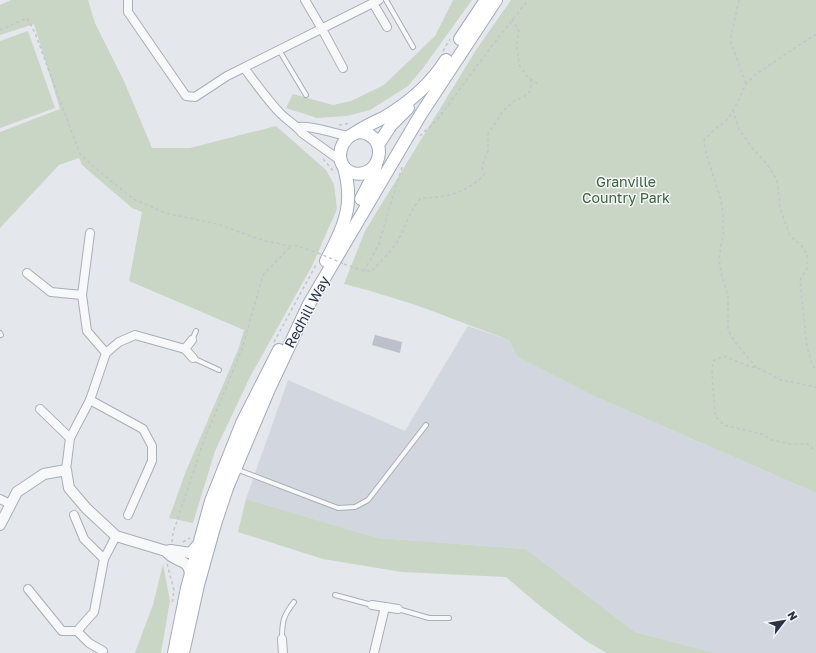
<svg xmlns="http://www.w3.org/2000/svg" width="816" height="653" viewBox="0 0 816 653" font-family="'Golos Text',sans-serif">
<style>
.built{fill:#d2d6de}
.green{fill:#c9d6c5}
.building{fill:#bbc0ca}
.lines{fill:none;stroke-linecap:round;stroke-linejoin:round}
.service-casing{stroke:#a9aeb7;stroke-width:6}
.minor-casing{stroke:#a9aeb7;stroke-width:10}
.tertiary-casing{stroke:#a9aeb7;stroke-width:12}
.primary-casing{stroke:#a3abb8;stroke-width:14}
.path{stroke:#c2c5cb;stroke-width:1.5;stroke-dasharray:3 3;stroke-linecap:butt}
.service{stroke:#f7f8fa;stroke-width:4}
.minor{stroke:#f7f8fa;stroke-width:8}
.tertiary{stroke:#f7f8fa;stroke-width:10}
.primary{stroke:#fff;stroke-width:12}
.path-bridge{stroke:#c2c5cb;stroke-width:1.5;stroke-dasharray:3 3;stroke-linecap:butt}
.labels{text-anchor:middle;stroke-width:3;stroke-linejoin:round;paint-order:stroke}
.park-label{font-size:14px;fill:#3f6138;stroke:#f4f6f9}
.street-label{font-size:14px;fill:#2b3445;stroke:#f4f6f9}
</style>
<rect width="100%" height="100%" fill="#e4e7ec"/>
<!-- built -->
<path class="built" d="M468,326L509,340L519,357L596,397L816,493V653H715L635,632L526,549L378,538L246,499L288,380L405,431Z"/>
<!-- green -->
<g class="green">
<path d="M11,0H88L95,23L124,81L152,148H190L276,126L326,170L334,184L337,209L312,266L251,375L215,451L193,523L169,518L186,471L238,350L244,330L129,281L142,212L132,208L82,165L79,158L59,165L0,228V132L60,109L34,24L0,35V5Z"/>
<path d="M453,0H472L423,68L408,86L370,110L347,116L317,118L286,108L293,94L333,105L351,101L384,85L435,36Z"/>
<path d="M511,0H816V493L596,397L518,357L509,340L416,305L367,290L344,284L365,231L476,50Z"/>
<path d="M28,31L55,108L0,128V41Z"/>
<path d="M246,499L378,538L526,549L635,632L715,653H607L586,641L540,606L506,577L402,572L323,559L238,532Z"/>
<path d="M163,564L170,601L161,653H135L153,605Z"/>
</g>
<!-- building -->
<path class="building" d="M375,335L402,342L400,353L372,345Z"/>
<g class="lines">
<defs>
<g id="service">
<path d="M386,0L413,47"/>
<path d="M279,50L306,95"/>
<path d="M0,333L1,335"/>
<path d="M192,340L196,331"/>
<path d="M193,358L219,370"/>
<path d="M236,469L338,508L355,507L368,500L426,425"/>
<path d="M335,595L372,605"/>
<path d="M398,609L429,618H449"/>
<path d="M282,639C282,622 283,616 294,602"/>
</g>
<g id="minor">
<path d="M128,0V12L186,96L195,97L227,76L379,0"/>
<path d="M305,0L322,29L343,68"/>
<path d="M373,3L387,27"/>
<path d="M244,68C256,83 267,100 281,114C288,121 296,125 302,133L341,161"/>
<path d="M298,127C313,125 333,134 349,136"/>
<path d="M27,273L51,292L82,295L90,233"/>
<path d="M82,295L87,331L106,353"/>
<path d="M192,340L185,349L193,358"/>
<path d="M90,400L143,429L152,446V461L128,515"/>
<path d="M40,409L70,438"/>
<path d="M66,470L70,438L90,400L106,353L119,342L135,335L185,349"/>
<path d="M0,499L10,504"/>
<path d="M74,515L84,539L104,559L94,612L77,631"/>
<path d="M104,559L116,536"/>
<path d="M28,589L62,631H77L89,643L103,651"/>
<path d="M372,605L398,609"/>
<path d="M282,639L283,653"/>
<path d="M374,653L385,607"/>
</g>
<g id="tertiary">
<path d="M0,525L17,492L44,474L66,470L69,488L86,508L116,536L166,551L171,550L190,553L199,543"/>
<path d="M166,551C175,564 189,557 190,575"/>
</g>
<g id="primary">
<path d="M460,39L486,0"/>
<path d="M361,132C391,137 380,180 353,173C332,167 338,134 361,132Z"/>
<path d="M355,133C365,126 375,122 385,117C410,102 431,84 446,60"/>
<path d="M378,145L391,125L408,108"/>
<path d="M361,199L374,174L376,164"/>
<path d="M326,261C337,240 350,216 348,192C348,184 346,175 344,167"/>
<path d="M174,653L187,588L211,501L242,423L279,350"/>
<path d="M183,653L198,585L215,524L227,488L269,389L309,304L421,114L496,0"/>
</g>
</defs>
<!-- service casing -->
<use href="#service" class="service-casing"/>
<!-- minor casing -->
<use href="#minor" class="minor-casing"/>
<!-- tertiary casing -->
<use href="#tertiary" class="tertiary-casing"/>
<!-- primary casing -->
<use href="#primary" class="primary-casing"/>
<!-- path -->
<g class="path">
<path d="M739,0L730,40L746,84"/>
<path d="M512,19L519,31L517,45L519,65L528,77L539,85"/>
<path d="M0,30L27,18L35,33L80,154L92,165L133,199L152,207L165,213L217,224L265,241L291,246H297L318,253"/>
<path d="M816,34L756,74L746,84L737,103L727,120L715,129L704,140L706,153L721,200L723,213V235L719,258L721,273L728,296V330L735,342L757,368L748,366L724,356L713,361L712,370L715,416L724,425L761,434L772,440L791,444H807L816,451"/>
<path d="M443,51L450,39"/>
<path d="M733,110L739,129L753,149L767,164L777,180L780,208L787,227L790,236L801,245L807,254V269L800,280L807,347L812,364L816,370"/>
<path d="M339,125L351,123"/>
<path d="M420,136L437,120L488,51L528,0"/>
<path d="M323,159L335,173"/>
<path d="M344,264L364,271H372C380,262 390,253 397,242C406,227 409,211 421,198C446,198 466,193 484,175L482,166L488,151V134L503,111L514,101L527,95L531,90V80"/>
<path d="M364,271L379,244L389,209L402,167"/>
<path d="M274,342L316,265"/>
<path d="M758,368L781,380L816,387"/>
<path d="M172,542L173,533L203,443L242,349L263,275L291,246"/>
<path d="M183,542L190,538"/>
<path d="M167,564L174,590L172,605"/>
</g>
<!-- service -->
<use href="#service" class="service"/>
<!-- minor -->
<use href="#minor" class="minor"/>
<!-- tertiary -->
<use href="#tertiary" class="tertiary"/>
<!-- primary -->
<use href="#primary" class="primary"/>
<!-- path-bridge -->
<path class="path-bridge" d="M318,253L344,264"/>
</g>
<g class="labels">
<!-- park labels -->
<g class="park-label">
<text x="626" y="187">Granville<tspan x="626" dy="16">Country Park</tspan></text>
</g>
<!-- street labels -->
<g class="street-label">
<text transform="translate(307 312) rotate(-62)" y="5">Redhill Way</text>
</g>
</g>
<!-- north arrow -->
<g transform="translate(784 621) rotate(59)" stroke="#f4f6f9" stroke-width="3" paint-order="stroke">
<path d="M0-3L7 15L0 10L-7 15Z" fill="#2b3445"/>
<text y="-6" font-size="11" font-weight="bold" text-anchor="middle" fill="#2b3445">N</text>
</g>
</svg>
